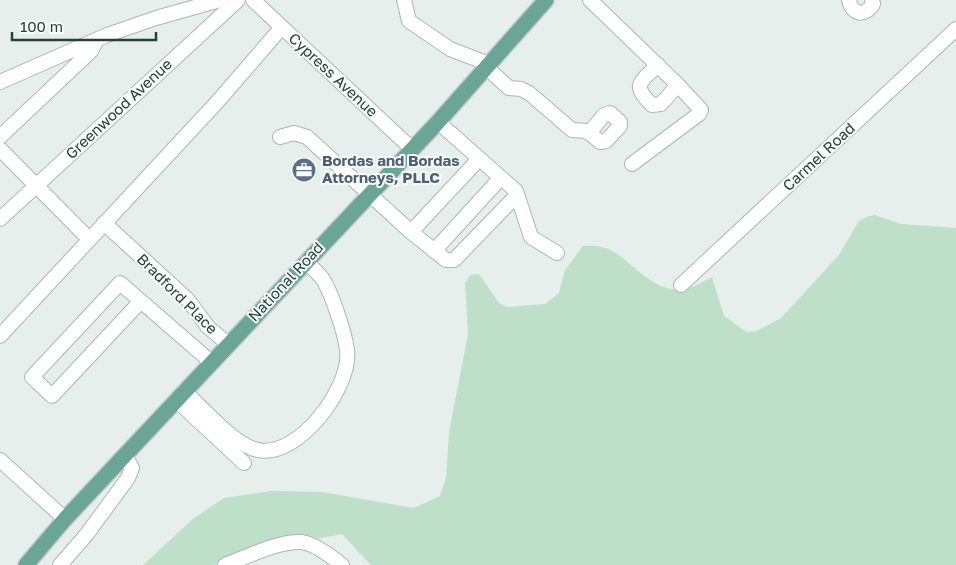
<svg xmlns="http://www.w3.org/2000/svg" width="956" height="565" viewBox="0 0 956 565" font-family="'Golos Text',sans-serif">
<style>
.green{fill:#bfe0c8}
.lines{fill:none;stroke-linecap:round;stroke-linejoin:round}
.minor-casing{stroke:#a8b8b2;stroke-width:16}
.major-casing{stroke:#c2cac8;stroke-width:18}
.minor{stroke:#fff;stroke-width:14}
.major{stroke:#6aa596;stroke-width:15}
.labels{text-anchor:middle;stroke-width:4;stroke-linejoin:round;paint-order:stroke}
.street-label{font-size:15px;fill:#24423a;stroke:#f7fbf9}
.service-label{font-size:15px;font-weight:bold;fill:#4e5e75;stroke:#f7fbf9;text-anchor:start}
</style>
<rect width="100%" height="100%" fill="#e6efeb"/>
<!-- green -->
<path class="green" d="M875,215L901,224L956,228V565H371L342,534L255,551L214,565H143L194,518L224,498L271,491L322,492L414,508L440,496L446,478L449,432L468,334L465,283L470,275L479,274L499,303L507,307L545,304L559,293L565,270L583,246C593,245 605,246 614,252C636,265 653,293 684,289C693,288 704,281 712,277L724,316L747,332L756,331L781,318L839,255L858,222L866,217Z"/>
<g class="lines">
<defs>
<g id="minor">
<path d="M253,0L412,149"/>
<path d="M404,0L409,21L450,49L489,64"/>
<path d="M590,0L678,85L701,110L699,114L632,164"/>
<path d="M849,0C852,15 865,17 873,4L872,0"/>
<path d="M658,65C640,83 631,84 652,105L661,104L678,85"/>
<path d="M486,67L509,88L521,89L529,93L572,130L587,131L600,142L606,141L620,126V122L610,113L604,115L589,133"/>
<path d="M0,82L107,35L156,18L220,0"/>
<path d="M438,122L516,191L531,237L557,253"/>
<path d="M0,137L91,51L96,41"/>
<path d="M280,137L294,133L307,137L411,232L446,260H454L458,256L517,195"/>
<path d="M0,149L89,239"/>
<path d="M0,219L238,0"/>
<path d="M104,223L188,300L208,327L228,344"/>
<path d="M411,232L479,159"/>
<path d="M434,251L497,182L498,176"/>
<path d="M681,285L956,29"/>
<path d="M141,301L52,396L32,377L120,283L211,362"/>
<path d="M0,336L219,100L282,27"/>
<path d="M184,391C202,407 235,446 258,450C298,459 352,387 347,350C345,333 331,291 322,278C317,272 311,267 306,261"/>
<path d="M176,400L244,463"/>
<path d="M0,460L65,519"/>
<path d="M60,565L87,534L128,478L132,468L125,455"/>
<path d="M225,565C247,557 278,541 301,542C314,543 332,557 342,565"/>
</g>
<path id="major" d="M26,565L65,519L438,122L546,0"/>
</defs>
<!-- minor casing -->
<use href="#minor" class="minor-casing"/>
<!-- major casing -->
<use href="#major" class="major-casing"/>
<!-- minor -->
<use href="#minor" class="minor"/>
<!-- major -->
<use href="#major" class="major"/>
</g>
<!-- icons -->
<defs>
<symbol id="office-disc" viewBox="-11 -11 22 22"><circle r="9.5" fill="#5c6f8a" stroke="#f7fbf9"/><path d="M-6-3h4V-5.5h4V-3h4V5H-6ZM-1-4.5V-3h2v-1.5ZM-6 0V1H6V0Z" fill="#fff"/></symbol>
</defs>
<g fill-rule="evenodd">
<use href="#office-disc" x="290" y="156" width="28" height="28"/>
</g>
<g class="labels">
<!-- street labels -->
<g class="street-label">
<text transform="translate(333 75) rotate(43)" y="5">Cypress Avenue</text>
<text transform="translate(119 109) rotate(-43)" y="5">Greenwood Avenue</text>
<text transform="translate(819 157) rotate(-43)" y="5">Carmel Road</text>
<text transform="translate(286 282) rotate(-47)" y="5">National Road</text>
<text transform="translate(177 294) rotate(45)" y="5">Bradford Place</text>
</g>
<!-- service labels -->
<g class="service-label">
<text x="322" y="166">Bordas and Bordas<tspan x="322" dy="17">Attorneys, PLLC</tspan></text>
</g>
</g>
<!-- scale -->
<path d="M12 32v8h144v-8" fill="none" stroke="#24423a" stroke-width="2.5"/>
<text x="20" y="32" font-size="15" fill="#24423a" stroke="#f7fbf9" stroke-width="4" paint-order="stroke">100 m</text>
</svg>
